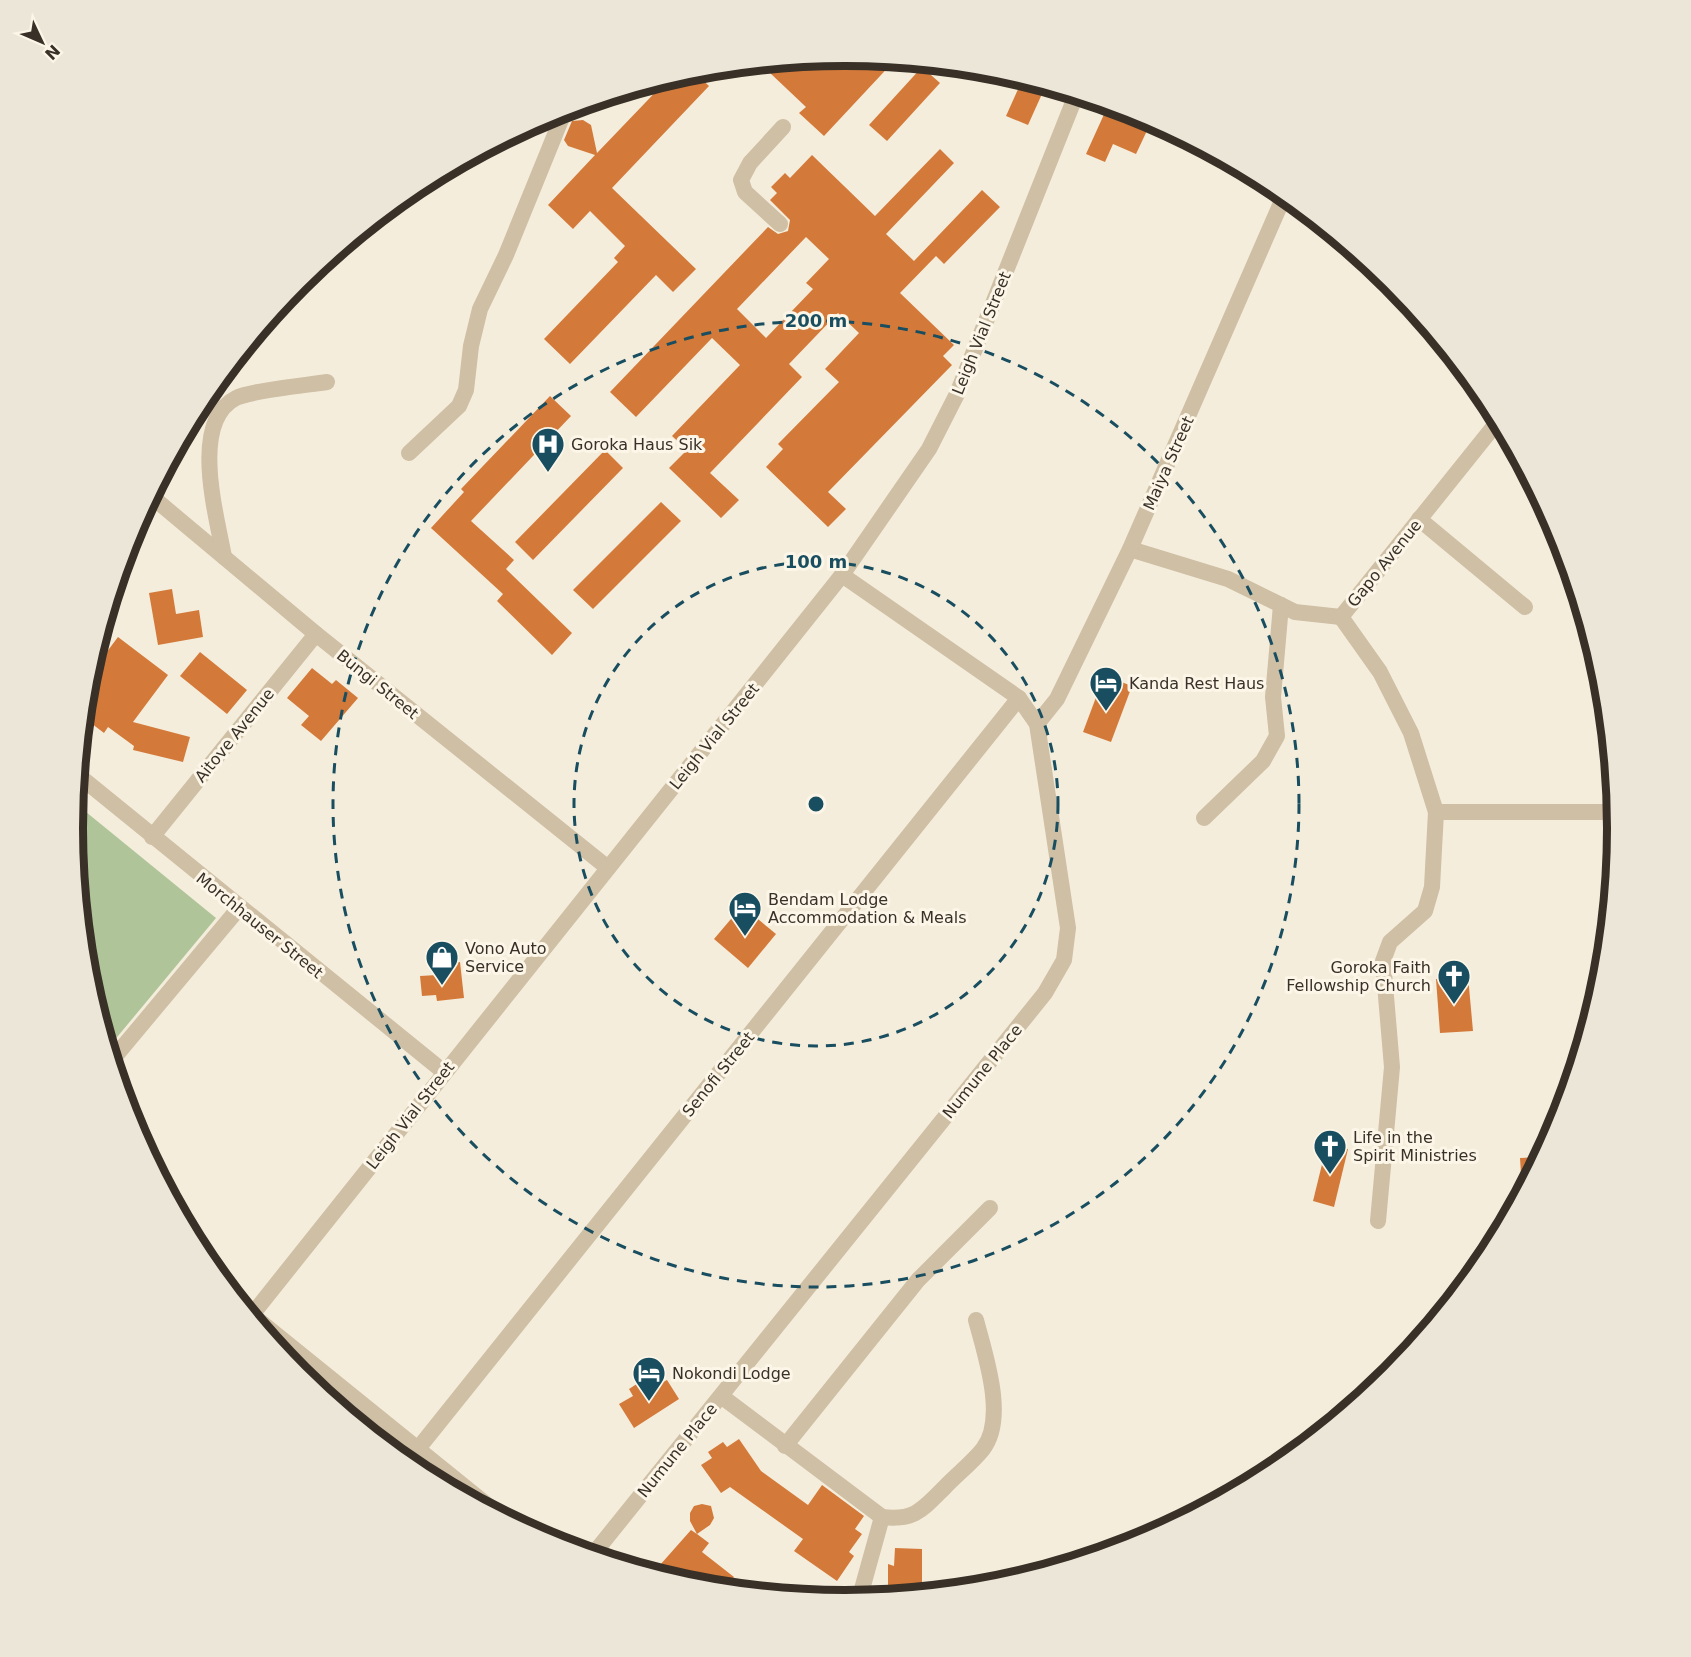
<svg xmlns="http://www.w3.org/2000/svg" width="1691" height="1657" viewBox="0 0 1691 1657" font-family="'DejaVu Sans',sans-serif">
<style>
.green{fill:#afc599}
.building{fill:#d37a3a;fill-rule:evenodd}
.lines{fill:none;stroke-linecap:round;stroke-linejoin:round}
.minor{stroke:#cebfa5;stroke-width:16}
.ring{fill:none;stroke:#184e60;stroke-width:3;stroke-dasharray:10 8}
.labels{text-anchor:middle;stroke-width:6;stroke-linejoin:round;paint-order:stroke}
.street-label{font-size:16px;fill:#393027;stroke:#fcf6e8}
.poi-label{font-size:16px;fill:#393027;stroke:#fcf6e8;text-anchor:start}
.rim{fill:none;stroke:#393027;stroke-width:8}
.centre{fill:#184e60;stroke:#fcf6e8;stroke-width:3}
.ring-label{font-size:18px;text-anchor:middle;font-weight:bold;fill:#184e60;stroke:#fcf6e8;stroke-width:6;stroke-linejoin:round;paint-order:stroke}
</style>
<rect width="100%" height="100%" fill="#f5eddb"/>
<!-- green -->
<path class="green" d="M75,803L216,918L108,1048L87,979L73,828Z"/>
<!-- building -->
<g class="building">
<path d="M853,56L895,60L824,136L799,113L806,107L769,72L779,62L830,57L842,68Z"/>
<path d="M922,67L940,83L887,141L869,125Z"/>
<path d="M693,71L709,86L612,188L696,269L673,292L656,275L570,364L544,339L618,262L614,258L625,246L590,211L573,229L548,205L595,155L568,146L564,140L572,121L583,120L591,125L597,153L668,79Z"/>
<path d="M1023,78L1046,85L1028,125L1006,116Z"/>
<path d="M1106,110L1128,120L1132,111L1152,120L1136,154L1113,144L1105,162L1086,154Z"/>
<path d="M940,149L954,163L886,234L914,261L982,190L1000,207L944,264L936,256L900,293L954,345L943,356L952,365L828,492L846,509L828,527L766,467L783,449L778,444L839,382L825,369L859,333L838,313L789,364L802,377L710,473L739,500L721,518L669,468L687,450L672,436L740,365L712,338L636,417L610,392L768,227L778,234L788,231L790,220L770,200L777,193L771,187L785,173L790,178L812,155L875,216ZM806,237L829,259L806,283L813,289L766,338L737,309Z"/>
<path d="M550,396L571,416L471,521L514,560L506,569L572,633L552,655L497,601L503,594L431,528L464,492L461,489Z"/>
<path d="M605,450L623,468L533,560L515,542Z"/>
<path d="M661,502L681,521L593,609L573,590Z"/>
<path d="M172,589L176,614L199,610L203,637L158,645L149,593Z"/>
<path d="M118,637L168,675L133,722L190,737L183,762L133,750L134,746L108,727L104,733L83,717L88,677Z"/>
<path d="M200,652L247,690L227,714L180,676Z"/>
<path d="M312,668L332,684L336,680L358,698L321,741L301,725L309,716L287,698Z"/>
<path d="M1097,673L1132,686L1111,742L1083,732L1098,692L1091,689Z"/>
<path d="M742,906L776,934L748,968L714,939Z"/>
<path d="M460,962L464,998L437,1001L436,995L422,996L420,976L437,975L436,965Z"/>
<path d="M1459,970L1460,977L1468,976L1473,1031L1440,1033L1436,979L1446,978V972Z"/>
<path d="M1327,1144L1348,1149L1334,1207L1313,1201Z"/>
<path d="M1542,1157L1533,1174H1521L1520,1158Z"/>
<path d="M655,1372L661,1383L667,1380L679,1399L634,1428L619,1404L633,1396L629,1389Z"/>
<path d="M739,1439L761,1471L808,1505L822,1485L864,1516L855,1529L862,1534L849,1552L854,1556L837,1581L794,1551L803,1539L730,1487L721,1493L701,1465L712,1458L708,1452L723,1442L727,1447Z"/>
<path d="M702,1504L711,1506L714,1518L710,1525L697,1534L709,1543L702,1552L734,1577L724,1590L694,1586L652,1574L691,1530L697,1534L690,1521V1513L694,1506Z"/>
<path d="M895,1548L922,1549V1594L896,1596V1590H888V1564L894,1566Z"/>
</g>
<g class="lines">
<!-- minor -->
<g class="minor">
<path d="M780,224L745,192L741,180L750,163L783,127"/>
<path d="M409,453L459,406L466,390L471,346L480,309L506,255L565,110"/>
<path d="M151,496L316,634L608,868"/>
<path d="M1419,519L1525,607"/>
<path d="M1130,549L1228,579L1295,612L1341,617L1499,420"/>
<path d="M224,557C217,516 189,422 236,398C249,391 308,385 327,382"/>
<path d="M1341,617L1380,672L1411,733L1436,812L1432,887L1425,911L1390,942L1383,961L1392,1067L1378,1221"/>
<path d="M1037,724L1057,699L1130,549L1285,194"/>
<path d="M78,775L444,1072"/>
<path d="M1436,812H1617"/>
<path d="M1204,818L1263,761L1277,736L1273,697L1281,605"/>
<path d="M152,837L316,634"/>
<path d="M112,1060L239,908"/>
<path d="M252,1315L502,1517"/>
<path d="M251,1316L842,575L929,449L957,394L1076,95"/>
<path d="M721,1396L882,1517C914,1521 922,1510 944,1488C956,1475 972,1463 983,1449C1007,1418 985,1355 976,1320"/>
<path d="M785,1446L918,1280L990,1208"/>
<path d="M417,1450L1019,698"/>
<path d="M589,1555L595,1552L1045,993L1064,960L1068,928L1037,724L1019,698L842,575"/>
<path d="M859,1600L882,1517"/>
</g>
</g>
<!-- distance rings -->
<g class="ring">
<circle cx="816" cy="804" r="242"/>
<circle cx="816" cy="804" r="483"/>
</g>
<!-- icons -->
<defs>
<symbol id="hospital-pin" viewBox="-11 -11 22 30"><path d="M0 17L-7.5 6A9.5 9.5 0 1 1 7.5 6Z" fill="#184e60" stroke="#fcf6e8"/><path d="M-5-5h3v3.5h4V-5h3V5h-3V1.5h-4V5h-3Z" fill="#fff"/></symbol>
<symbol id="hotel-pin" viewBox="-11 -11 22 30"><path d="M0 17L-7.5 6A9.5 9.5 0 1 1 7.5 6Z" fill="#184e60" stroke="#fcf6e8"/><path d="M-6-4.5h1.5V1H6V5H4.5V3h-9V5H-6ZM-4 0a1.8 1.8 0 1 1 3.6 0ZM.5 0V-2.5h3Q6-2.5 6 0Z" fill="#fff"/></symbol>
<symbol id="shop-pin" viewBox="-11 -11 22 30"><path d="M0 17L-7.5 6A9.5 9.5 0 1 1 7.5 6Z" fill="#184e60" stroke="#fcf6e8"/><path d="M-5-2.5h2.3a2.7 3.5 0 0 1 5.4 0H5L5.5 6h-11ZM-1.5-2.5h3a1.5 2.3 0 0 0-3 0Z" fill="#fff"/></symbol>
<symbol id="church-pin" viewBox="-11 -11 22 30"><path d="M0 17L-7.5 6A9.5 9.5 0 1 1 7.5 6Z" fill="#184e60" stroke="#fcf6e8"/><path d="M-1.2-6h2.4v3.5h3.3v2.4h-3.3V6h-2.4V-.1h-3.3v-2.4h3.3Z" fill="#fff"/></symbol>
</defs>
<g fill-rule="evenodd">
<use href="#hospital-pin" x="529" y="425" width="38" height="52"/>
<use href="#hotel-pin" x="1087" y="664" width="38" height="52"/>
<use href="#hotel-pin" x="726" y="889" width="38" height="52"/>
<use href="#shop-pin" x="423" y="938" width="38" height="52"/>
<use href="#church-pin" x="1435" y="957" width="38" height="52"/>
<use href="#church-pin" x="1311" y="1127" width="38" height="52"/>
<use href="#hotel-pin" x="630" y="1354" width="38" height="52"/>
</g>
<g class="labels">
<!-- street labels -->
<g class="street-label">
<text transform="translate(981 333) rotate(-68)" y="6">Leigh Vial Street</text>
<text transform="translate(1168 463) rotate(-66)" y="6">Maiya Street</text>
<text transform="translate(1384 563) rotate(-51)" y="6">Gapo Avenue</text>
<text transform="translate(378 684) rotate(39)" y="6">Bungi Street</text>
<text transform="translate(234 735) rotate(-51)" y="6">Aitove Avenue</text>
<text transform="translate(714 736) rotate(-51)" y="6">Leigh Vial Street</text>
<text transform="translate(260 925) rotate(39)" y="6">Morchhauser Street</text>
<text transform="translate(982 1071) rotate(-51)" y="6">Numune Place</text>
<text transform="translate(718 1074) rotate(-51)" y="6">Senofi Street</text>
<text transform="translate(410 1115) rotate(-52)" y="6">Leigh Vial Street</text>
<text transform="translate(677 1450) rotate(-51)" y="6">Numune Place</text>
</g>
<!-- poi labels -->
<g class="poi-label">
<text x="571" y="450">Goroka Haus Sik</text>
<text x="1129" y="689">Kanda Rest Haus</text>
<text x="768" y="905">Bendam Lodge<tspan x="768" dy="18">Accommodation &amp; Meals</tspan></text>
<text x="465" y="954">Vono Auto<tspan x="465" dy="18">Service</tspan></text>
<text x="1431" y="973" text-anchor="end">Goroka Faith<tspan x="1431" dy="18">Fellowship Church</tspan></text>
<text x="1353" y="1143">Life in the<tspan x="1353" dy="18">Spirit Ministries</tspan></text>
<text x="672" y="1379">Nokondi Lodge</text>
</g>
</g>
<!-- crop -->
<path d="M0 0H1691V1657H0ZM83 828a762 762 0 1 1 1524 0a762 762 0 1 1-1524 0Z" fill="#ece6d9" fill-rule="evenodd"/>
<path class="rim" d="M83 828a762 762 0 1 1 1524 0a762 762 0 1 1-1524 0Z"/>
<circle cx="816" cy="804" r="9" class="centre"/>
<g class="ring-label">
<text x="816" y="327">200 m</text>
<text x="816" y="568">100 m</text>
</g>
<!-- north arrow -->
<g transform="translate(42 42) rotate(134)" stroke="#fcf6e8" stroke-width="4.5" paint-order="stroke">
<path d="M0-4.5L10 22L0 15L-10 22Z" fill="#393027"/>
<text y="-9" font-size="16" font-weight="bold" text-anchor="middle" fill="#393027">N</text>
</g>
</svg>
